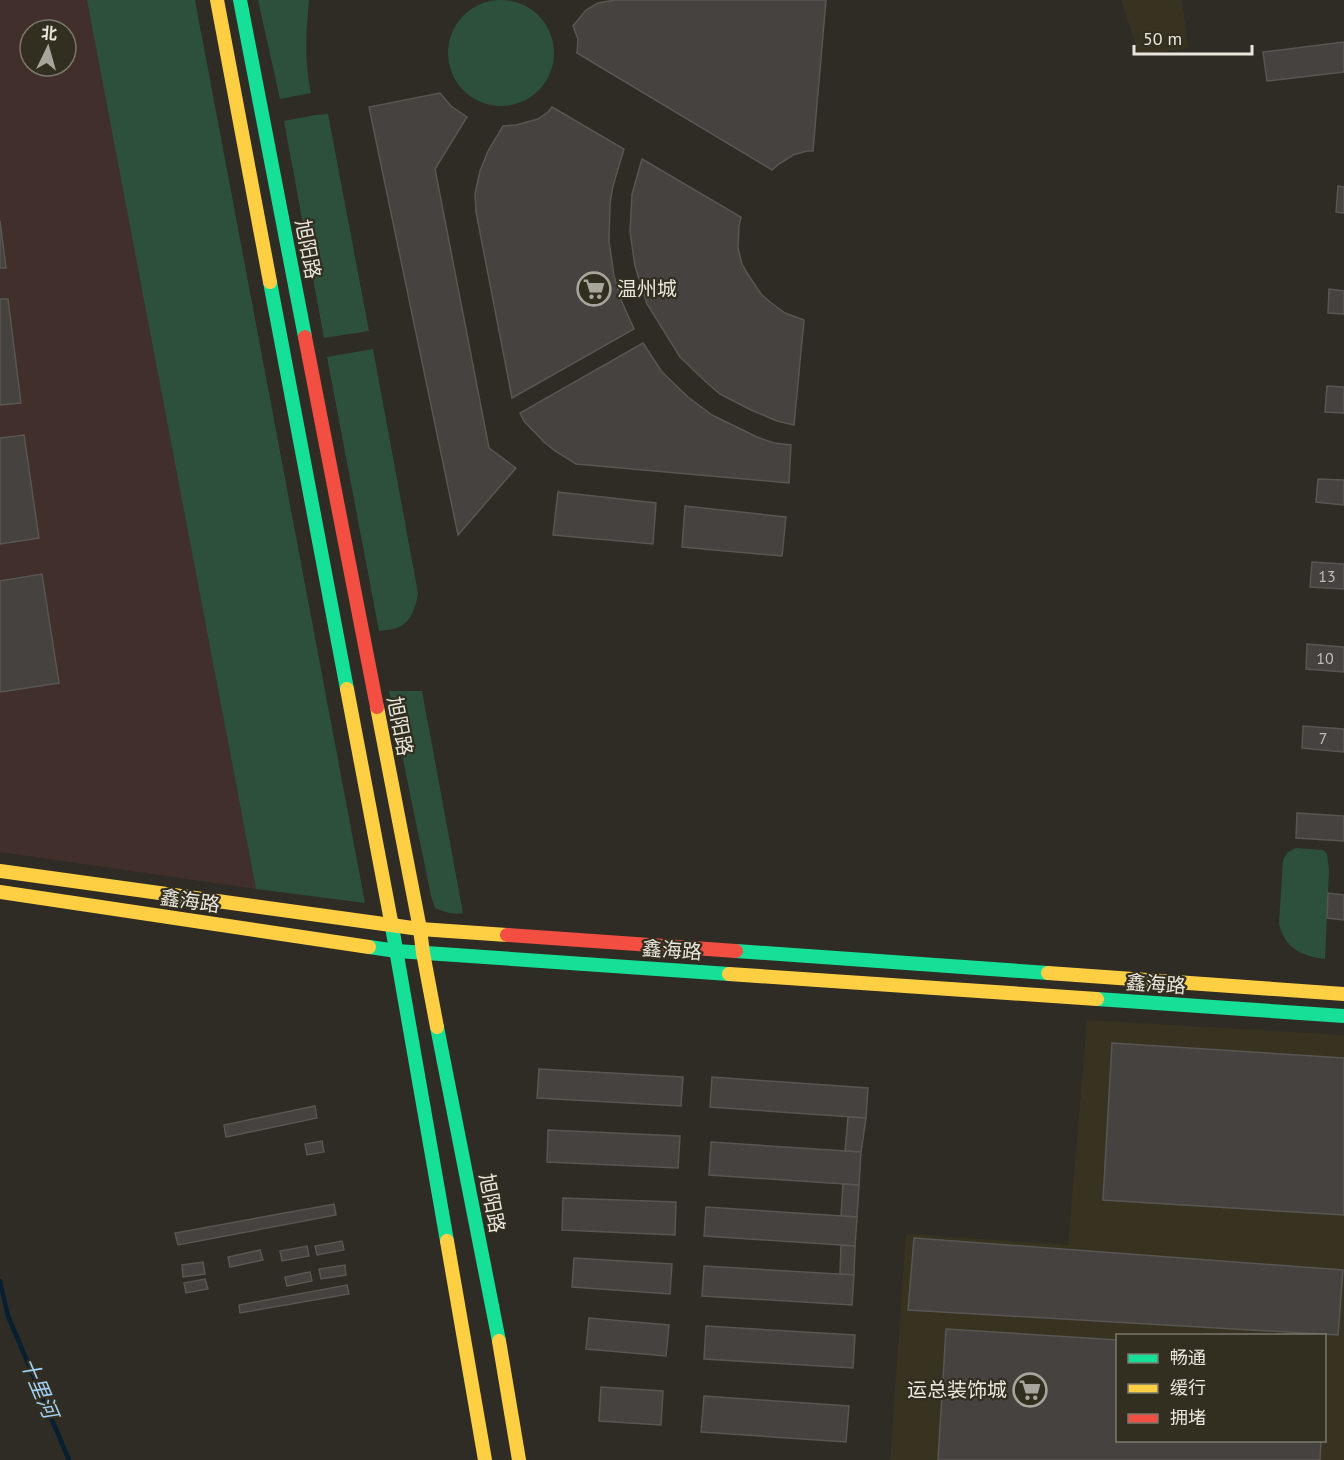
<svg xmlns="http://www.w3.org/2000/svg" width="1344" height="1460" viewBox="0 0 1344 1460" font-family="'PT Sans','Noto Sans SC',sans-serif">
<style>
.built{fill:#373320;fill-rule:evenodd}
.industrial{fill:#412f2b;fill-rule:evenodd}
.green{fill:#2c503c}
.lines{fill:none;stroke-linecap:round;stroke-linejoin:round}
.stream{stroke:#071f30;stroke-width:4.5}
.building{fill:#454240;stroke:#585653;stroke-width:1.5}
.fast{stroke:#16e098;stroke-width:14}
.slow{stroke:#ffcf43;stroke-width:14}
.jam{stroke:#f24e42;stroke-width:14}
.labels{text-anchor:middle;stroke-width:4.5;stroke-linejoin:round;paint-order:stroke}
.number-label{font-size:16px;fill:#c0beb6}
.street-label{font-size:20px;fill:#e9e7dd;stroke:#322e20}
.poi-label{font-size:20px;fill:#e9e7dd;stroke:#322e20;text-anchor:start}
.water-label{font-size:21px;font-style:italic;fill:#a0d0f5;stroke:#322e20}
</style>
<rect width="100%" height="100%" fill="#2e2c24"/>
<!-- built -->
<g class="built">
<path d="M1121,0H1182L1188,48L1139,55Z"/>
<path d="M1087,1020L1344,1035V1460H890L906,1234L1068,1245ZM1118,1336H1324V1440H1118Z"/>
</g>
<!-- industrial -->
<path class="industrial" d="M0,0H88L256,889L0,852ZM30,30H66V66H30Z"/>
<!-- green -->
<g class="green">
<path d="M87,0H195L365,903L256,889Z"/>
<path d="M258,0H309C306,31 304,62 311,93L280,99Z"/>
<circle cx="501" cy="53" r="53"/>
<path d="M328,114L369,331L324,338L284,121L315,115Z"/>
<path d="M373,349L418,593C416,606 412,621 399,627C393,630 385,630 379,631L327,357Z"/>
<path d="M389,691H422L463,913C453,915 445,912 435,908L431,896Z"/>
<path d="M1296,848L1323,850L1327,854L1329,870L1325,959C1301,956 1284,948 1279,923L1283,860L1288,852Z"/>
</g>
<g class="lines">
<!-- stream -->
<path class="stream" d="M0,1281L8,1316L69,1460"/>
</g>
<!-- building -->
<g class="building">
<path d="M615,0H826L813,151H807L793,155L779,164L772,170L577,53L578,39L573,26L586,10L598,3Z"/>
<path d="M1344,42V72L1267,81L1263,52Z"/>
<path d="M440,93L451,106L467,117L435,169L489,448L516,468L458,535L369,107Z"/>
<path d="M552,107L624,149L613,186L610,204L609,241L614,276L621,300L634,329L512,398L476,212L475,194L480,171L488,151L503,126L516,125L538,119L548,112Z"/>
<path d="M642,159L741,217L739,226L738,248L742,264L747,273L761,294L770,302L785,313L804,320L794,425L777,421L751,410L720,394L706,382L680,357L647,304L635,266L630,232L632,194Z"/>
<path d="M1338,186L1344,187V213L1336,212Z"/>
<path d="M0,221L6,268H0Z"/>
<path d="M1329,289L1344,291V314L1328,313Z"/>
<path d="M0,299H8L21,403L0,405Z"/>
<path d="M643,343L662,372L688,397L712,415L757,437L774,443L791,445L789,483L576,464L555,451L544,442L524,421L520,413Z"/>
<path d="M1327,386L1344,387V413L1325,412Z"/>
<path d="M24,435L39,538L0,544V438Z"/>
<path d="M1318,479L1344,480V505L1316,502Z"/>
<path d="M558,492L656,503L653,544L553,535Z"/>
<path d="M685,506L786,517L782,556L682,547Z"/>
<path d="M1312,562L1344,564V589L1310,587Z"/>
<path d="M42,574L59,683L0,692V581Z"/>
<path d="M1307,644L1344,647V672L1306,669Z"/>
<path d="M1303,726L1344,729V752L1302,748Z"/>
<path d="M1297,813L1344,816V841L1296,838Z"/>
<path d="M1328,893L1344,895V920L1327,918Z"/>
<path d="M1112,1043L1344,1058V1215L1103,1200Z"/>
<path d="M539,1069L683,1077L681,1106L537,1098Z"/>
<path d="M712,1077L868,1088L866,1118L710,1107Z"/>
<path d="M315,1106L317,1118L226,1137L224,1125Z"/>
<path d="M848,1117L866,1118L861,1152L845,1151Z"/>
<path d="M548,1130L680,1136L678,1168L547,1162Z"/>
<path d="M322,1141L324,1152L307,1155L305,1144Z"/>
<path d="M711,1142L861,1152L859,1185L709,1175Z"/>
<path d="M843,1184L859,1185L857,1217L841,1216Z"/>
<path d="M563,1198L676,1202L675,1235L562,1230Z"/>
<path d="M334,1204L336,1215L178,1245L175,1233Z"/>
<path d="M706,1207L857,1217L855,1246L704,1236Z"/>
<path d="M914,1238L1343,1270L1338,1335L908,1310Z"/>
<path d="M342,1241L344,1250L317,1255L315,1246Z"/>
<path d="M841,1245L855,1246L854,1275L840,1274Z"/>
<path d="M307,1246L309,1256L282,1261L280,1251Z"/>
<path d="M260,1250L263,1260L230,1267L228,1257Z"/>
<path d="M574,1258L672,1264L670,1294L572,1287Z"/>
<path d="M203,1262L205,1274L183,1277L182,1265Z"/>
<path d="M345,1265L346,1275L321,1279L319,1269Z"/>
<path d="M704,1266L854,1275L852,1305L702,1296Z"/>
<path d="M310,1272L312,1281L287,1286L285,1277Z"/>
<path d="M205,1279L208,1289L186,1293L184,1283Z"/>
<path d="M347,1285L349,1294L240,1313L239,1305Z"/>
<path d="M589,1318L669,1325L666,1356L586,1349Z"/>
<path d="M706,1326L855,1335L853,1368L704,1359Z"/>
<path d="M946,1329L1118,1340V1440H1321L1320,1460H938Z"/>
<path d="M601,1387L663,1391L661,1425L599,1421Z"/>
<path d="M704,1396L849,1406L846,1442L701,1432Z"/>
</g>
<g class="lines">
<!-- fast -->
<g class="fast">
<path d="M240,0L305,337"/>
<path d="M270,282L347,689"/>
<path d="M391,921L447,1241"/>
<path d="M369,947L397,951L729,974"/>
<path d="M736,951L1048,973"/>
<path d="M1097,999L1344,1016"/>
<path d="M437,1027L499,1341"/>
</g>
<!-- slow -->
<g class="slow">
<path d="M217,0L270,282"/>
<path d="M347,689L391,921"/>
<path d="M377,707L420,929L423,953L437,1027"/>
<path d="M0,871L420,929L507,935"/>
<path d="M0,892L369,947"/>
<path d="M1048,973L1344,994"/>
<path d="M729,974L1097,999"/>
<path d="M447,1241L485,1460"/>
<path d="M499,1341L519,1460"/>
</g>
<!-- jam -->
<g class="jam">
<path d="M305,337L377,707"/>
<path d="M507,935L736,951"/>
</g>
</g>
<!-- icons -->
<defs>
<symbol id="supermarket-ring" viewBox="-11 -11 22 22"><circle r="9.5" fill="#322e20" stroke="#a8a69c" stroke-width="1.5"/><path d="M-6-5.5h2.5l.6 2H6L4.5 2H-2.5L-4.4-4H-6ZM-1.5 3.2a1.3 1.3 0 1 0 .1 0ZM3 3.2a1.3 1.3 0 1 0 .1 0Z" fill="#a8a69c"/></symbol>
</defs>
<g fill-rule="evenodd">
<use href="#supermarket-ring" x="575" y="270" width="38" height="38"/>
<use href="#supermarket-ring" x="1011" y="1371" width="38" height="38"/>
</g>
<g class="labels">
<!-- number labels -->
<g class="number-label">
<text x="1327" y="582">13</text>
<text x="1325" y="664">10</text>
<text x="1323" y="744">7</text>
</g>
<!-- street labels -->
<g class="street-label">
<text transform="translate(308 249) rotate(79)" y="7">旭阳路</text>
<text transform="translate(400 726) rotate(79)" y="7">旭阳路</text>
<text transform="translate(190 901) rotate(8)" y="7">鑫海路</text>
<text transform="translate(672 950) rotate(4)" y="7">鑫海路</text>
<text transform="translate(1156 984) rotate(4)" y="7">鑫海路</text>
<text transform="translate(492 1203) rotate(79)" y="7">旭阳路</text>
</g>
<!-- poi labels -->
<g class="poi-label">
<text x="617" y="296">温州城</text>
<text x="1007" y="1397" text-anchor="end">运总装饰城</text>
</g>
<!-- water labels -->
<g class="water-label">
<text transform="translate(39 1388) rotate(67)" y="7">十里河</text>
</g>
</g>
<!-- legend -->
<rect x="1116" y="1334" width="210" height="108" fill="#322e20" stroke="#7b786c" stroke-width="1.5"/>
<rect x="1128" y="1354" width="30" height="9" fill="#16e098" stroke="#7b786c" stroke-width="1.5"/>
<text x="1170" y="1364" font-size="18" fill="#e9e7dd">畅通</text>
<rect x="1128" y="1384" width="30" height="9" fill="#ffcf43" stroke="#7b786c" stroke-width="1.5"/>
<text x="1170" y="1394" font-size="18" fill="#e9e7dd">缓行</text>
<rect x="1128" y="1414" width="30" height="9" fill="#f24e42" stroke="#7b786c" stroke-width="1.5"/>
<text x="1170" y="1424" font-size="18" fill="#e9e7dd">拥堵</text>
<!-- north arrow -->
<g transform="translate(48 48) rotate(5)"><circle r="28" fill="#322e20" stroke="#7b786c" stroke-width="1.5"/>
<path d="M0-4.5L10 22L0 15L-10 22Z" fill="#a8a69c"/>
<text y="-9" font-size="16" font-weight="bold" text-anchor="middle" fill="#e9e7dd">北</text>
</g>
<!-- scale -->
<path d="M1134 45v9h118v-9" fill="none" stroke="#e9e7dd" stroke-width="3"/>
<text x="1143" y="45" font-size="18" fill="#e9e7dd" stroke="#322e20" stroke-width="4.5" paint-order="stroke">50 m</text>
</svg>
